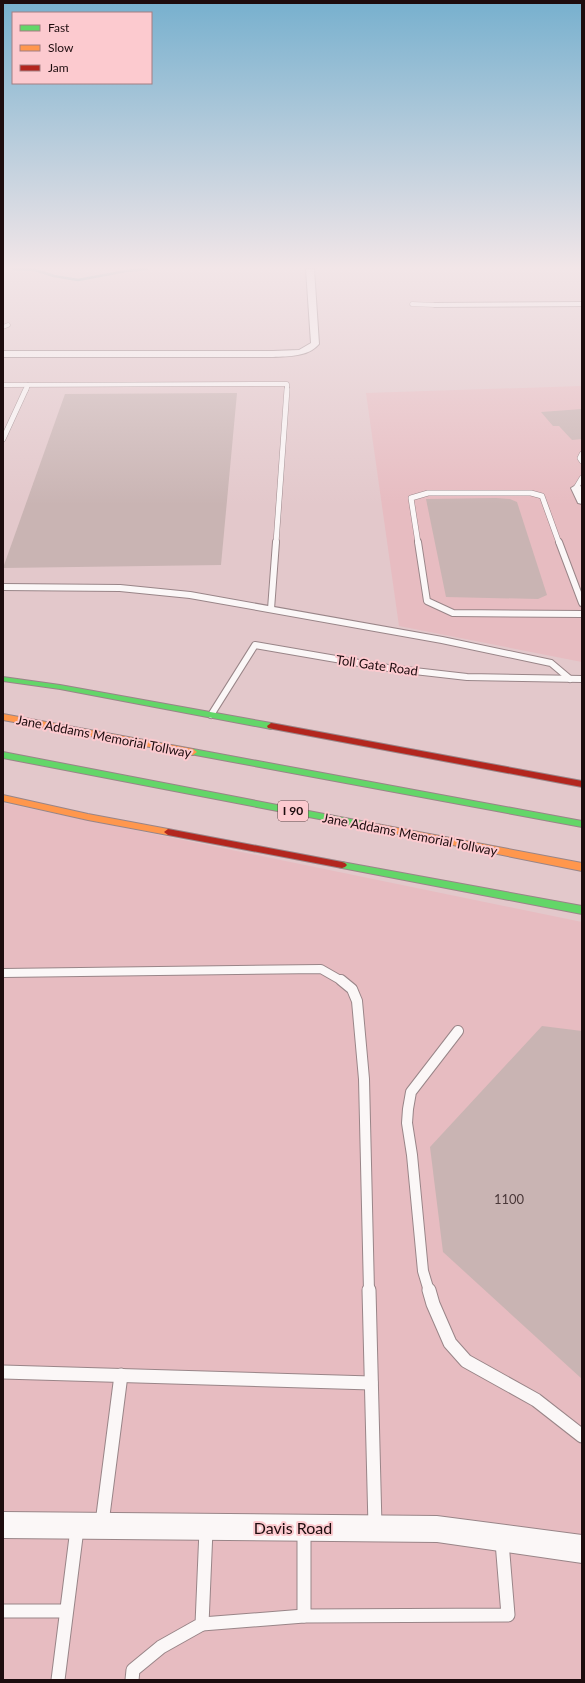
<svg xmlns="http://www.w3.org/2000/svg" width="585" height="1683" viewBox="0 0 585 1683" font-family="Lato,sans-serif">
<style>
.built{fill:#e7bcc1}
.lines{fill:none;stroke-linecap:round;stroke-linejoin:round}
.stream{stroke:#6fa9a8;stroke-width:2.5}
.building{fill:#c9b4b3}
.lane-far5-casing{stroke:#998588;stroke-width:5}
.lane-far4-casing{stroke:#998588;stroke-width:6}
.lane-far3-casing{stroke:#998588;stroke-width:8}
.lane-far2-casing{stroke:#998588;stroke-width:10}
.lane-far1-casing{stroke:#998588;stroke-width:12}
.lane-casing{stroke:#998588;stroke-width:15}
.street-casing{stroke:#998588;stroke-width:2}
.fast-casing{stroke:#998588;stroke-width:2}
.slow-casing{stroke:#998588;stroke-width:2}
.jam-casing{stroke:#998588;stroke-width:2}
.lane-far5{stroke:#fbf7f7;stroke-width:4}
.lane-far4{stroke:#fbf7f7;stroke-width:5}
.lane-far3{stroke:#fbf7f7;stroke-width:6}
.lane-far2{stroke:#fbf7f7;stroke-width:8}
.lane-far1{stroke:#fbf7f7;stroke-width:10}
.lane{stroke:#fbf7f7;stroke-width:13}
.street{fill:#fbf7f7;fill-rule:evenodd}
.fast{fill:#63d668;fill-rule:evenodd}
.slow{fill:#ff974d;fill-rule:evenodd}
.jam{fill:#b3261e;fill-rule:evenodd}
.labels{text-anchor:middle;stroke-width:4;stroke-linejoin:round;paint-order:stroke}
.shield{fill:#fccacf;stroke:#604548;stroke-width:1}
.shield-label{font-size:12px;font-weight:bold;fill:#1d0c0e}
.street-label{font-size:13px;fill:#1d0c0e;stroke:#fccacf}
.near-number-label{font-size:13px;fill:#4a3839}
.near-street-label{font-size:16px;fill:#1d0c0e;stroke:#fccacf}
</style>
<rect width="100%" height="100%" fill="#e3c8cb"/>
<!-- built -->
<g class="built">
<path d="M582,386V662L399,626L366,393Z"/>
<path d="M3,803L582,922V1680H3Z"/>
</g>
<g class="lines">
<!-- stream -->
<path class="stream" d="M13,269L35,270L54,276L78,280L126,271L147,269"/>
</g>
<!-- building -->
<g class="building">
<path d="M237,393L221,565L3,568L65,394Z"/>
<path d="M582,409V439L572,440L559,426H553L541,412Z"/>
<path d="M496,498L510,499L517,502L547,595L538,599L446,597L426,499Z"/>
<path d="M542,1026L582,1031V1379L443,1252L430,1147Z"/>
</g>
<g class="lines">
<defs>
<g id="lane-far5">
<path d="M412,304L435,305"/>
<path d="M3,327L8,325"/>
<path d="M3,385L287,384V390"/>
<path d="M26,390L28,385"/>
</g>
<g id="lane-far4">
<path d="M3,439L26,389"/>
<path d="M582,454L580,458L582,461"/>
<path d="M582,478L576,488L582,489"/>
<path d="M276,543L287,389"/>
<path d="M418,543L411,498L428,493H531L542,496L559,543"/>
</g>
<g id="lane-far3">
<path d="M418,542L427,601L453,613L582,614"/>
<path d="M559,542L582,603"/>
<path d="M3,587L120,588L190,595L442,640L551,663L570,679"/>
<path d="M271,609L276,542"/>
<path d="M211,715L255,645L388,668L467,677L582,679"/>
</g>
<path id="lane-far2" d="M3,973L321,969L342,981"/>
<g id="lane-far1">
<path d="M341,980L352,989L357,1001L364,1079L369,1291"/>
<path d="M429,1291L423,1271L412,1155L407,1123L408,1109L411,1092L458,1031"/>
</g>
<g id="lane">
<path d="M369,1290L375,1526"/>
<path d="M429,1290L433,1304L450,1343L466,1361L536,1400L582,1436"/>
<path d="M3,1372L371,1383"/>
<path d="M102,1523L121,1375"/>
<path d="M304,1531V1616L508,1615L502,1542"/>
<path d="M3,1611H66"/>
<path d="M202,1624L304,1616"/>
<path d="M58,1680L77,1529"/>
<path d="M132,1680L133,1670L161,1647L202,1624L206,1530"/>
</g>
<g id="street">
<path d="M306,269H314L319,344C308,357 289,356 273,357H3V351H273L299,350L311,343Z"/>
<path d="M582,302V306L435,307L431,305L435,303Z"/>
<path d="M576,485L580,486L582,490V504L578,503L571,488Z"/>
<path d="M3,1512L437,1516L582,1535V1563L437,1542L3,1538Z"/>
</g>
<g id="fast">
<path d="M3,677L60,685L271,723L275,726L271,729L60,689L3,681Z"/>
<path d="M193,749L582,821V827L190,754L189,752Z"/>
<path d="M3,752L366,822L370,825L366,828L3,758Z"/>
<path d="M342,862L582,906V914L342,868L339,867L337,865L339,863Z"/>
</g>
<g id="slow">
<path d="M3,714L193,749L197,752L193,755L3,720Z"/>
<path d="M3,795L88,814L168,829L172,832L168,835L88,820L3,801Z"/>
<path d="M366,822L582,863V871L363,827L362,825L363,823Z"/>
</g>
<g id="jam">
<path d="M271,723L582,781V787L268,728L267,726Z"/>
<path d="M168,829L342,862L345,863L347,865L345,867L342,868L168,835L164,832Z"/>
</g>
</defs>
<!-- lane-far5 casing -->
<use href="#lane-far5" class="lane-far5-casing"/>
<!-- lane-far4 casing -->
<use href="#lane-far4" class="lane-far4-casing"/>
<!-- lane-far3 casing -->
<use href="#lane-far3" class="lane-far3-casing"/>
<!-- lane-far2 casing -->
<use href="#lane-far2" class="lane-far2-casing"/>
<!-- lane-far1 casing -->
<use href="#lane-far1" class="lane-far1-casing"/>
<!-- lane casing -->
<use href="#lane" class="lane-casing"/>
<!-- street casing -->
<use href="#street" class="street-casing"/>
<!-- fast casing -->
<use href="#fast" class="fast-casing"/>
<!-- slow casing -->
<use href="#slow" class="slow-casing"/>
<!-- jam casing -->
<use href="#jam" class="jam-casing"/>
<!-- lane-far5 -->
<use href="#lane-far5" class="lane-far5"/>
<!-- lane-far4 -->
<use href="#lane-far4" class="lane-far4"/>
<!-- lane-far3 -->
<use href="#lane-far3" class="lane-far3"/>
<!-- lane-far2 -->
<use href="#lane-far2" class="lane-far2"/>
<!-- lane-far1 -->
<use href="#lane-far1" class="lane-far1"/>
<!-- lane -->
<use href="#lane" class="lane"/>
<!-- street -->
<use href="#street" class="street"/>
<!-- fast -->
<use href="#fast" class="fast"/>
<!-- slow -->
<use href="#slow" class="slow"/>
<!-- jam -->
<use href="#jam" class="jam"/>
</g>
<!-- sky -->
<linearGradient id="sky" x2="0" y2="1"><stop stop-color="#77b0ce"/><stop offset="0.53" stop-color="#f2e6e8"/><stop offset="1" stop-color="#f2e6e8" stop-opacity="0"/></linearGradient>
<rect width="585" height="505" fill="url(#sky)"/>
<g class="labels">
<!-- shield labels -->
<rect class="shield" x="278" y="801" width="30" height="20" rx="3"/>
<g class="shield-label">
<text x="293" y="815">I 90</text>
</g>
<!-- street labels -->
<g class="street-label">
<text transform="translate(377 665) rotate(8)" y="5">Toll Gate Road</text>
<text transform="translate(104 736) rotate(11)" y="5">Jane Addams Memorial Tollway</text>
<text transform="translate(410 834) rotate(11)" y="5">Jane Addams Memorial Tollway</text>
</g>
<!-- near-number labels -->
<g class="near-number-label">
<text x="509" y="1204">1100</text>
</g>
<!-- near-street labels -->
<g class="near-street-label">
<text x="293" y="1534">Davis Road</text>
</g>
</g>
<!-- border -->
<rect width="585" height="1683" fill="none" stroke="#1d0c0e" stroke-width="8"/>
<!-- legend -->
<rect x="12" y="12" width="140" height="72" fill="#fccacf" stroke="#a37e82"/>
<rect x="20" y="25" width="20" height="6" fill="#63d668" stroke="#a37e82"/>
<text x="48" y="32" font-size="12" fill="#1d0c0e">Fast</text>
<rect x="20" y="45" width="20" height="6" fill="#ff974d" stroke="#a37e82"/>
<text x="48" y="52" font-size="12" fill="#1d0c0e">Slow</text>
<rect x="20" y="65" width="20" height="6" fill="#b3261e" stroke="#a37e82"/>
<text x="48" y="72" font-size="12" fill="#1d0c0e">Jam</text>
</svg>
